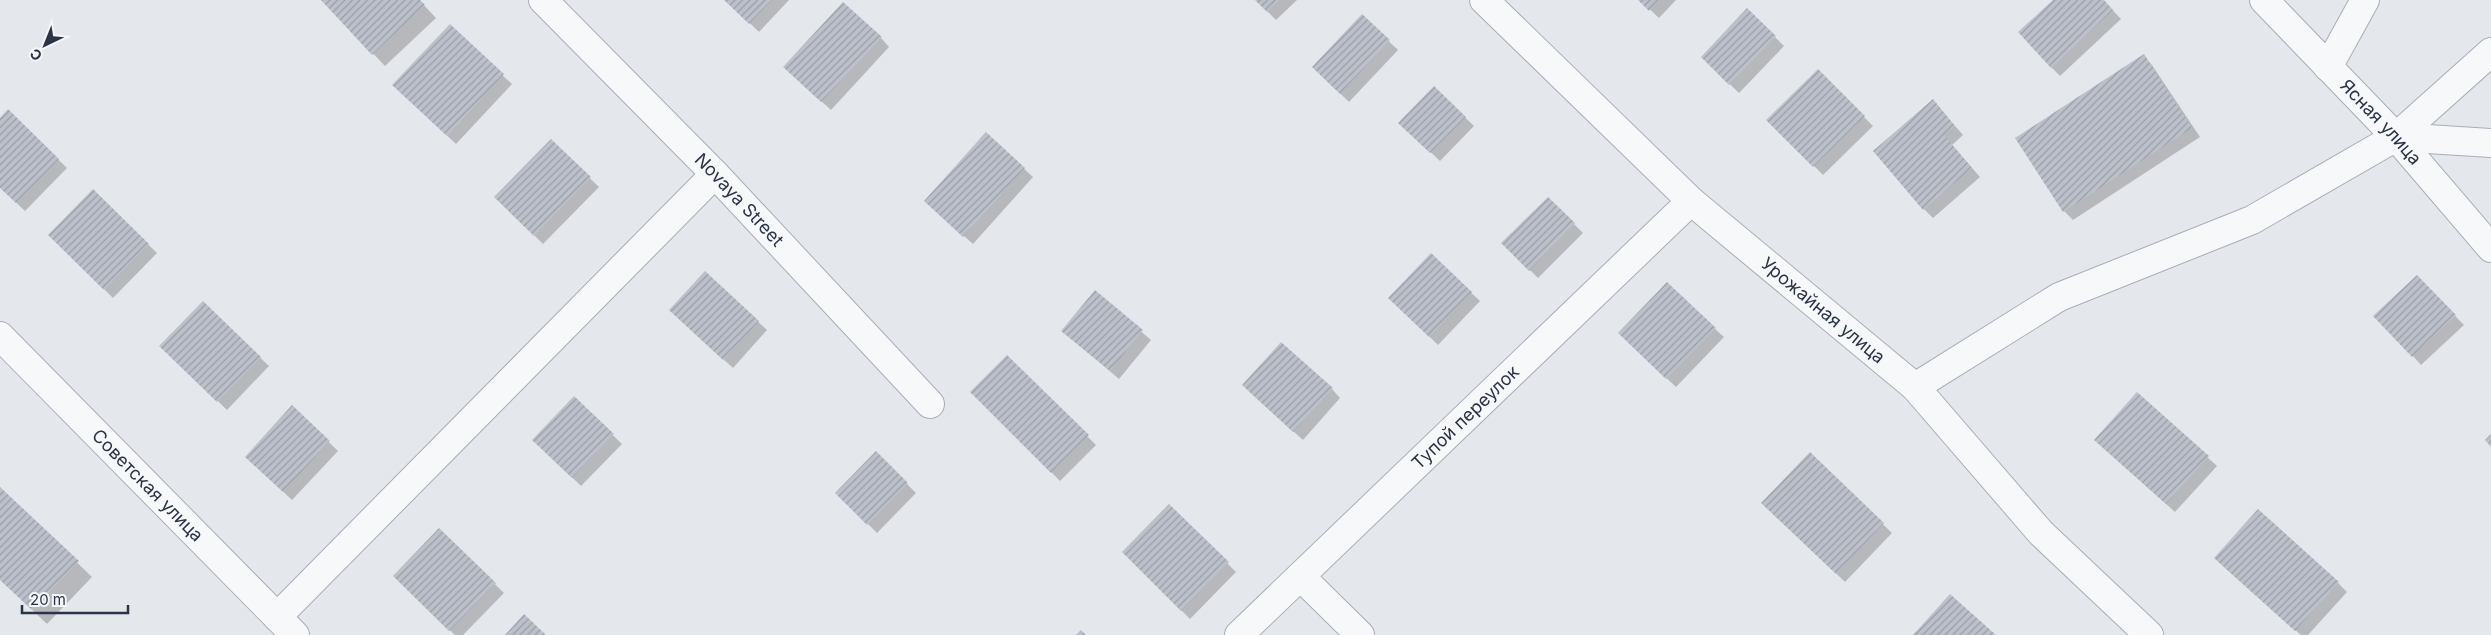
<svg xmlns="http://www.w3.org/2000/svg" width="2491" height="635" viewBox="0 0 2491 635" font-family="Inter,sans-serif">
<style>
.shadow{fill:#0003}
.building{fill:url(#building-hatch)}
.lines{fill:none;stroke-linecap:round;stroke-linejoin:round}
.minor-casing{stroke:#a9aeb7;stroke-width:30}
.minor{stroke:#f7f8fa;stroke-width:28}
.labels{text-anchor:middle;stroke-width:4.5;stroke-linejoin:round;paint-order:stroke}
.street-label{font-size:18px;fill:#2b3445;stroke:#f4f6f9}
</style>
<defs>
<pattern id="building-hatch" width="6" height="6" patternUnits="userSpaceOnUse" patternTransform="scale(1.25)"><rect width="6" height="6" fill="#bbc0ca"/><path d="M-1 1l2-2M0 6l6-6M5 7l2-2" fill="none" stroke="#989da6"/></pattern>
</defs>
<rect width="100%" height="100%" fill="#e4e7ec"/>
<!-- shadow -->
<g class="shadow">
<path d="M322,0H419L436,18L385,66Z"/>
<path d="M726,0H789L759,32Z"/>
<path d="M1256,0H1297L1276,20Z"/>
<path d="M1640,0H1676L1659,18Z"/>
<path d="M2054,0H2103L2121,19L2060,76L2051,67Z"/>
<path d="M1747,10L1784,46L1739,93L1702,57Z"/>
<path d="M1362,16L1398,50L1349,102L1313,67Z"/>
<path d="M450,26L512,84L456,144L403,94Z"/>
<path d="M881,38L889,47L831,110L793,75Z"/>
<path d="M2143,56L2152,65L2200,137L2073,220L2064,211Z"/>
<path d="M1818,71L1873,126L1823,175L1768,120Z"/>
<path d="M1434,88L1474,126L1440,161L1400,123Z"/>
<path d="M1941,110L1963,135L1952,145L1980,177L1933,218L1924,209Z"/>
<path d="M8,111L67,168L25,211L0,187V120Z"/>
<path d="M986,134L1033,177L973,244L934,209Z"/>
<path d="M551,141L599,187L543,244L496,197Z"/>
<path d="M93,191L157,253L113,298L50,235Z"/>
<path d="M1548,198L1583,233L1538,278L1503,243Z"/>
<path d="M1431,255L1480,301L1438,345L1390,298Z"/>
<path d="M705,273L767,330L733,368L679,319Z"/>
<path d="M2417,277L2464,325L2421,365L2413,356Z"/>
<path d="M1095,292L1151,340L1119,379L1063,331Z"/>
<path d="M203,303L269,366L227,410L161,346Z"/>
<path d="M1715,329L1724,337L1676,387L1628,342Z"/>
<path d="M1007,356L1096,445L1060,481L972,392Z"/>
<path d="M1332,389L1340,398L1303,440L1252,394Z"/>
<path d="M2138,394L2217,466L2175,512L2105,449Z"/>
<path d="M574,398L622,444L581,486L534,440Z"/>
<path d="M292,407L338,451L292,500L255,465Z"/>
<path d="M876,453L916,493L877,533L837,493Z"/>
<path d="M1810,454L1892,533L1845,582L1772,512Z"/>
<path d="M0,488L92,577L47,624L0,579Z"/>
<path d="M1169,506L1236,572L1190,619L1123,552Z"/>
<path d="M439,530L504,593L463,635H455L394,576Z"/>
<path d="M2224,567L2338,583L2347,592L2308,635H2301Z"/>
</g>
<!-- building -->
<g class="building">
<path d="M321,0H420L425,5L372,55Z"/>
<path d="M724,0H772L749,24Z"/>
<path d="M1255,0H1279L1267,12Z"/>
<path d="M1638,0H1659L1649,11Z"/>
<path d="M2053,0H2104L2113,10L2051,68L2018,32Z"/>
<path d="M843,2L882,37L821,102L783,67Z"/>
<path d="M1747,8L1776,36L1729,85L1701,57Z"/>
<path d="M1362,14L1390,40L1340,94L1312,67Z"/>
<path d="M450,24L504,74L447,136L392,85Z"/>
<path d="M2144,54L2192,128L2063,212L2015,138Z"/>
<path d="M1818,69L1865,116L1813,167L1766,120Z"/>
<path d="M1434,86L1466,117L1430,153L1398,123Z"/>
<path d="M1933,99L1955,126L1944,135L1972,168L1923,210L1873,151Z"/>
<path d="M8,109L59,159L16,203L0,188V118Z"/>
<path d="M986,132L1025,168L963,237L924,201Z"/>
<path d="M551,139L591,177L534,236L494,197Z"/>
<path d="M93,189L149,244L104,290L48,235Z"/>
<path d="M1548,197L1575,223L1529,271L1501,243Z"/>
<path d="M1431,253L1472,292L1429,337L1388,298Z"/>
<path d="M705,271L759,321L723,360L669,310Z"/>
<path d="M2417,275L2456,315L2412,357L2373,316Z"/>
<path d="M1667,282L1716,328L1666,379L1618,333Z"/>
<path d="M1095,290L1143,330L1110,371L1061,331Z"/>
<path d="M203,301L261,357L217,402L159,346Z"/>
<path d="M1281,342L1333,388L1293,432L1242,385Z"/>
<path d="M1007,355L1089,435L1051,473L970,392Z"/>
<path d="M2137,392L2209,456L2166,504L2094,440Z"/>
<path d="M574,396L614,434L572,478L532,440Z"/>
<path d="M292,405L330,441L283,492L245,457Z"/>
<path d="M2491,434V447L2485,440Z"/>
<path d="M876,451L908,483L867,525L835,493Z"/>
<path d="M1810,452L1884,523L1836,574L1761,503Z"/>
<path d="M0,487L79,561L32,610L0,580Z"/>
<path d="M1169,504L1229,562L1181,611L1122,552Z"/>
<path d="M2258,509L2339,582L2295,631L2214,558Z"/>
<path d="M439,528L496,583L449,631L393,576Z"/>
<path d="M1950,594L1996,635H1913Z"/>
<path d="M524,614L546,635H505Z"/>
<path d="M1081,630L1086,635H1076Z"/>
</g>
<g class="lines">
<defs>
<g id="minor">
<path id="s1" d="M543,0L715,174L930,404"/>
<path id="s2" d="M1484,0L1691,201L1915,387L2041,533L2149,635"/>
<path id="s3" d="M2264,0L2396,137L2491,248"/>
<path d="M2328,67L2365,0"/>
<path d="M2396,137L2491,143"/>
<path id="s4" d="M0,336L295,635"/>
<path d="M1915,387L2059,297L2252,220L2396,137L2491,52"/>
<path d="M1301,577L1360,635"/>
<path d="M277,617L715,174"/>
<path id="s5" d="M1239,635L1691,201"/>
</g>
</defs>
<!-- minor casing -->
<use href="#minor" class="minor-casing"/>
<!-- minor -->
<use href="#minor" class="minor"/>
</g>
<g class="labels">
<!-- street labels -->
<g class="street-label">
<text dy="6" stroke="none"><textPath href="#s3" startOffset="169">Ясная улица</textPath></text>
<text dy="6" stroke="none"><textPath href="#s1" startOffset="280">Novaya Street</textPath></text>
<text dy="6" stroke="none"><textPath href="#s2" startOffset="460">Урожайная улица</textPath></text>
<text dy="6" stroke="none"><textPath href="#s5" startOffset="314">Тупой переулок</textPath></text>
<text dy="6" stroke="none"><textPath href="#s4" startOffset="210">Советская улица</textPath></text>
</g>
</g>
<!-- north arrow -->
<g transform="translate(45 45) rotate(223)" stroke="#f4f6f9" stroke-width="4" paint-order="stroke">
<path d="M0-4L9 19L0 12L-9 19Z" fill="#2b3445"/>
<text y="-8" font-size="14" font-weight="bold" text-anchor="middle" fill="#2b3445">С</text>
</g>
<!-- scale -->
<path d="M22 605v8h106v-8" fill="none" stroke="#2b3445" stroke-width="2.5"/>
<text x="30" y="605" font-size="15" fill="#2b3445" stroke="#f4f6f9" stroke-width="4" paint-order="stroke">20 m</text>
</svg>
